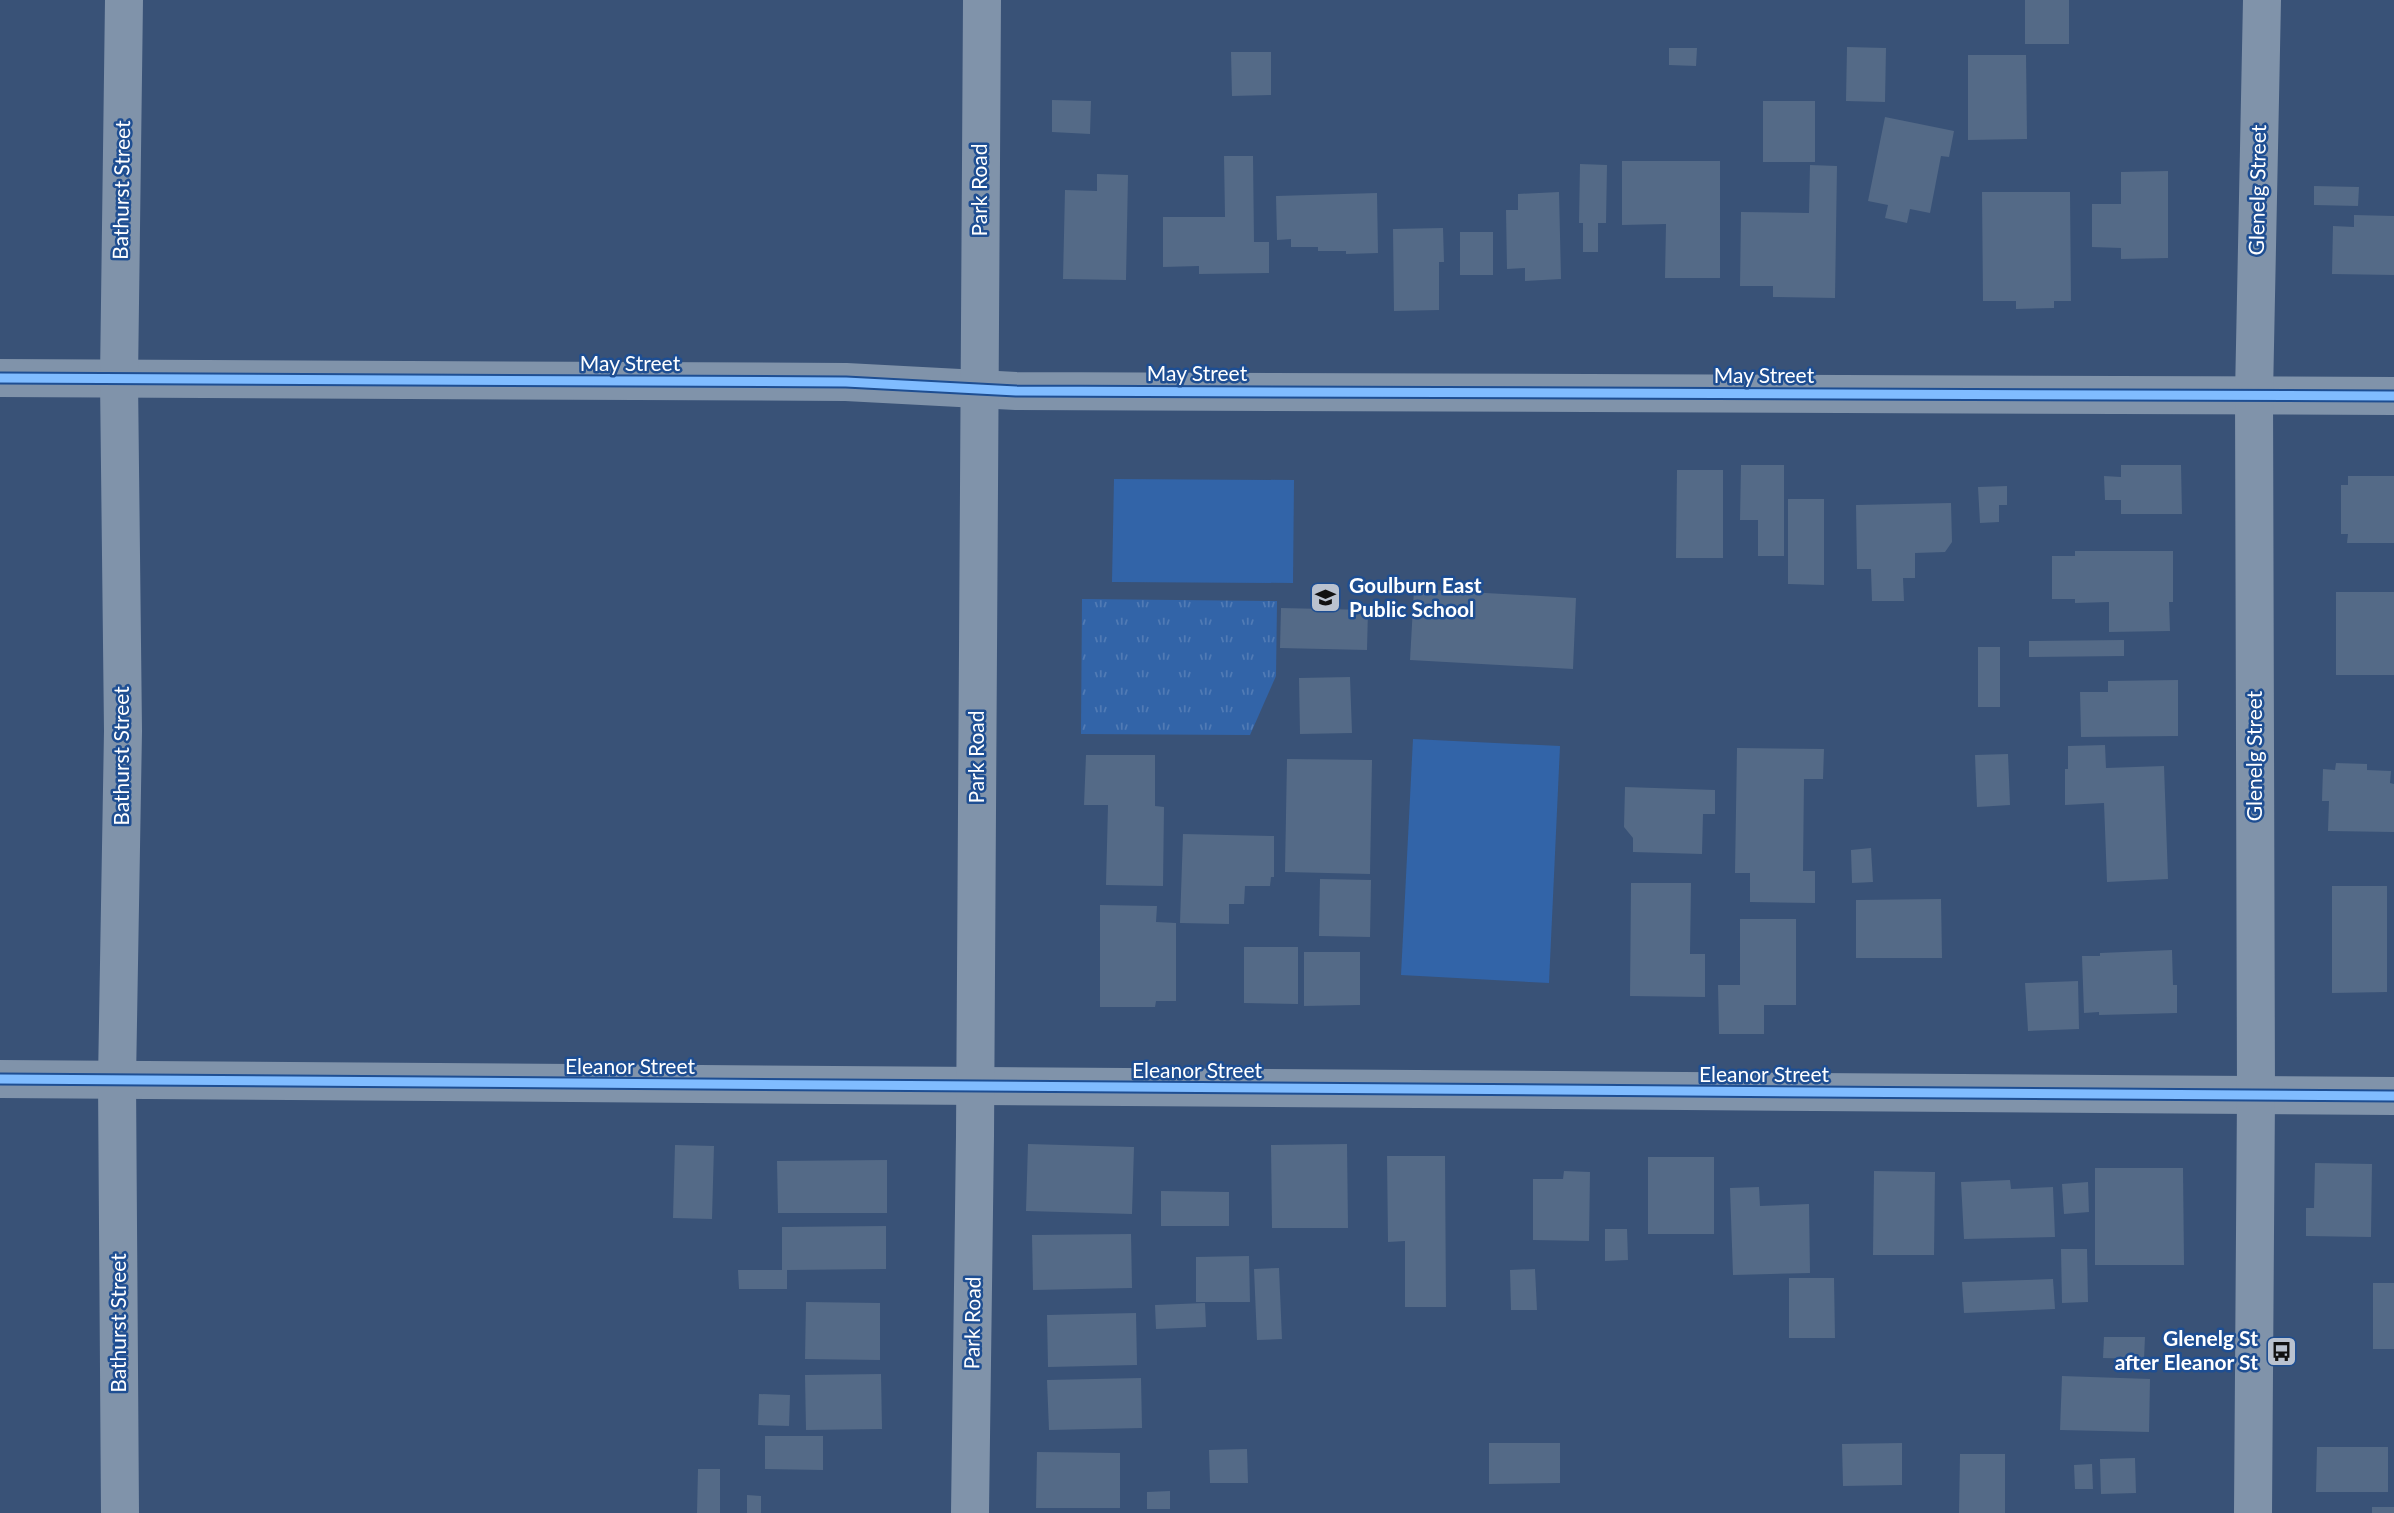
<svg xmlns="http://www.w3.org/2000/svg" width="2394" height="1513" viewBox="0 0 2394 1513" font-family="Lato,sans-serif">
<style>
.grass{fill:url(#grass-tufts)}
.pitch{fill:#3264a8}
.building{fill:#546a87}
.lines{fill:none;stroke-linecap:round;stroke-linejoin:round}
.minor{stroke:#8093aa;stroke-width:38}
.cycleway-casing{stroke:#1e4e92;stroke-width:13}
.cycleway{stroke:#80bcff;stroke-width:9}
.labels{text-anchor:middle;stroke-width:5;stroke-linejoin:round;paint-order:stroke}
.street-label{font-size:21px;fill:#fff;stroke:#1e4e92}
.poi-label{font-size:21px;font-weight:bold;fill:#fff;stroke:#1e4e92;text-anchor:start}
</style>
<defs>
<pattern id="grass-tufts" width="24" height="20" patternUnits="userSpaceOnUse" patternTransform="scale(1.75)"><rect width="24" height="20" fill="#3264a8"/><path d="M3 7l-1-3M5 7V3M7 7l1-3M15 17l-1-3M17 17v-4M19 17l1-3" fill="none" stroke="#517bb5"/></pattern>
</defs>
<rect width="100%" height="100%" fill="#395277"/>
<!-- grass -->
<path class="grass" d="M1082,599L1277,601L1276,676L1250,735L1081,734Z"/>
<!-- pitch -->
<g class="pitch">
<path d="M1114,479L1294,480L1293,583L1112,582Z"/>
<path d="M1413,739L1560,746L1549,983L1401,975Z"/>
</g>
<!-- building -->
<g class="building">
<rect x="2025" y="0" width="44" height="44"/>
<path d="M1847,47L1886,48L1885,102L1846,101Z"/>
<path d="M1669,48H1697L1696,66L1669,65Z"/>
<path d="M1231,52H1271V95L1232,96Z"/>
<path d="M1968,55H2026L2027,139L1968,140Z"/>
<path d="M1052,100L1091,101L1090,134L1052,132Z"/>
<rect x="1763" y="101" width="52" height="61"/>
<path d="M1885,117L1954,131L1949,157L1941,156L1930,213L1910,209L1907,223L1885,218L1888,205L1868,201Z"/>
<path d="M1224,156H1253L1254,242H1269V273L1199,274V266L1163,267V217H1225Z"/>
<path d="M1622,161H1720V278H1665L1666,224L1622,225Z"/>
<path d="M1580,164L1607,165L1606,223H1598V252H1583V223H1579Z"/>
<path d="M1810,165L1837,166L1835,298L1773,297V286H1740L1741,212L1809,213Z"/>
<path d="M2168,171V258L2121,259V248L2092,247V204H2121V172Z"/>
<path d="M1097,174L1128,175L1126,280L1063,279L1065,190L1097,191Z"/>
<path d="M2314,186L2359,187L2358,206L2314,205Z"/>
<path d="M1559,192L1561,279L1525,281V268L1507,269L1506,210H1518V194Z"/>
<path d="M1982,192H2070L2071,301H2054V308L2016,309V301H1983Z"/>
<path d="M1377,193L1378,253L1346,254V251H1318V247H1291V239L1277,240L1276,196Z"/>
<path d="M2354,215L2394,216V275L2332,274L2333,226L2354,227Z"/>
<path d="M1443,228L1444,262H1439V310L1394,311L1393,229Z"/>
<rect x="1460" y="232" width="33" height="43"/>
<path d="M1741,465H1784V556H1758V520H1740Z"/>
<path d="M2121,465H2181L2182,514H2121V500H2105L2104,476L2121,477Z"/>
<path d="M1677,470H1723V558H1676Z"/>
<path d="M2348,476H2394V543H2347L2348,534H2341V485H2348Z"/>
<path d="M2007,486V505H1999V522L1980,523L1978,487Z"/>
<path d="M1788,499H1824V585L1788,584Z"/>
<path d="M1951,503L1952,542L1945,552L1915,553V578H1903L1904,601H1872L1871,569H1857L1856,505Z"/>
<path d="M2075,551H2173V602H2169L2170,631L2109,632V602L2075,603V599H2052V556H2075Z"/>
<path d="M1414,589L1576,598L1573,669L1410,660Z"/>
<rect x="2336" y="592" width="58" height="83"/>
<path d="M1281,608L1368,610L1367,650L1280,648Z"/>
<path d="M2124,640V656L2029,657V641Z"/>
<rect x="1978" y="647" width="22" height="60"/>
<path d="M1350,677L1352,733L1300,734L1299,678Z"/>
<path d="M2178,680V736L2081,737L2080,692H2108V681Z"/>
<path d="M2105,745L2106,768L2164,766L2168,879L2107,882L2104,803L2065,805V769H2068V746Z"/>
<path d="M1737,748L1824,749L1823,779H1804L1803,871H1815V903L1750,902V873H1735Z"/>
<path d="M2008,754L2010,805L1977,807L1975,755Z"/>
<path d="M1086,755H1155V806L1164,807L1163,886L1106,885L1108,805H1084Z"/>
<path d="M1287,759L1372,760L1370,874L1285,872Z"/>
<path d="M2336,763L2367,764V770L2391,771L2390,783L2394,784V832L2328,831L2329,801H2322L2323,769L2335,770Z"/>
<path d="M1625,787L1715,790V814H1703L1702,854L1633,852V838L1624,827Z"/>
<path d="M1183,834L1274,836V877H1271L1270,886H1245L1244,904H1229V924L1180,923Z"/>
<path d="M1871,848L1873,882L1852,883L1851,850Z"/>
<path d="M1320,879L1371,880L1370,937L1319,936Z"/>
<path d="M1631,883H1691L1690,954H1705V997L1630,996Z"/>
<path d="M2332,886H2387V992L2332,993Z"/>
<path d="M1941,899L1942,958H1856V900Z"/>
<path d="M1100,905L1157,906L1156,922L1176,923V1001H1156L1155,1007H1100Z"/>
<path d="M1740,919H1796V1005H1764V1034H1719L1718,985H1740Z"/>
<path d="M1244,947H1298V1004L1244,1003Z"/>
<path d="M2172,950L2173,985H2177V1013L2099,1015V1012L2084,1013L2082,956H2100V953Z"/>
<path d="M1304,952H1360V1005L1304,1006Z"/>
<path d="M2078,981L2079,1029L2028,1031L2025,983Z"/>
<path d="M1028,1144L1134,1147L1132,1214L1026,1211Z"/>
<path d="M1347,1144L1348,1228H1272L1271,1145Z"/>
<path d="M675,1145L714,1146L712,1219L673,1218Z"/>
<path d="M1387,1156H1445L1446,1307H1405V1241L1388,1242Z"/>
<rect x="1648" y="1157" width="66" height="77"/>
<path d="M887,1160V1213H778L777,1161Z"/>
<path d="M2315,1163L2372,1164L2371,1237L2306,1236V1208H2314Z"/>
<path d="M2095,1168H2183L2184,1265H2095Z"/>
<path d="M1564,1171L1590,1172L1589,1241L1533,1240V1179H1563Z"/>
<path d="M1874,1171L1935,1172L1934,1255H1873Z"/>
<path d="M2010,1180L2011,1189L2053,1187L2055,1237L1964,1239L1961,1182Z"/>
<path d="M2088,1182L2089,1212L2064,1214L2062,1184Z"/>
<path d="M1759,1187L1760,1206L1809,1204L1810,1273L1733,1275L1730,1188Z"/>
<path d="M1161,1191L1229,1192V1226H1161Z"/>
<path d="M886,1226V1269L787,1270V1289H739L738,1270H782V1227Z"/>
<path d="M1605,1229H1627L1628,1260L1605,1261Z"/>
<path d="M1131,1234L1132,1288L1033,1290L1032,1235Z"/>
<path d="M2061,1249H2087L2088,1302L2062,1303Z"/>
<path d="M1249,1256L1250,1302H1196V1257Z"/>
<path d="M1279,1268L1282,1339L1257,1340L1254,1269Z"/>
<path d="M1535,1269L1537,1310H1511L1510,1270Z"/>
<path d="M1789,1278H1834L1835,1338H1789Z"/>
<path d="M2053,1279L2055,1309L1964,1313L1962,1282Z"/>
<rect x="2373" y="1283" width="21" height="66"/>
<path d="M806,1302L880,1303V1360L805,1359Z"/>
<path d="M1205,1303L1206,1327L1156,1329L1155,1305Z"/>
<path d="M1136,1313L1137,1365L1048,1367L1047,1315Z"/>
<path d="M2104,1337H2145L2144,1359L2103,1358Z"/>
<path d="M881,1374L882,1429L806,1430L805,1375Z"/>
<path d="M2062,1376L2150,1379L2149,1432L2060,1430Z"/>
<path d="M1141,1378L1142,1428L1049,1430L1047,1380Z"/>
<path d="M759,1394L790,1395L789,1426L758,1425Z"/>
<path d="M765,1436H823V1470L765,1469Z"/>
<path d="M1489,1443H1560V1483L1489,1484Z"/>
<path d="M1902,1443V1485L1843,1486L1842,1444Z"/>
<path d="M2317,1447H2388V1492H2316Z"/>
<path d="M1247,1449L1248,1483H1210L1209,1450Z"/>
<path d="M1037,1452L1120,1453V1508H1036Z"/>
<path d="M1960,1454H2005V1513H1959Z"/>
<path d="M2135,1458L2136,1493L2101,1494L2100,1459Z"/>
<path d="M2092,1464L2093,1489H2075L2074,1465Z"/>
<path d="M698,1469H720V1513H697Z"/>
<path d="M1170,1491V1509H1147V1492Z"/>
<path d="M747,1495L761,1496V1513H747Z"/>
<rect x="2372" y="1507" width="22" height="6"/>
</g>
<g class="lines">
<!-- minor -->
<g class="minor">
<path d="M0,378L846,382L1016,391L2394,396"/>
<path d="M0,1079L2394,1096"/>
<path d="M120,1513L117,1080L123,731L119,379L124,0"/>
<path d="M970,1513L975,1136L982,0"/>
<path d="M2253,1513L2256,1095L2254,395L2262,0"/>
</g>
<defs>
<g id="cycleway">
<path d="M0,378L846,382L1016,391L2394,396"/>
<path d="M0,1079L2394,1096"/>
</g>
</defs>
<!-- cycleway casing -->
<use href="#cycleway" class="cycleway-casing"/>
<!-- cycleway -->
<use href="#cycleway" class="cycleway"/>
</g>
<!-- icons -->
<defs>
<symbol id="school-square" viewBox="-11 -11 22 22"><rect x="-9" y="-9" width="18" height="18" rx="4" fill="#bac2cf" stroke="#1e4e92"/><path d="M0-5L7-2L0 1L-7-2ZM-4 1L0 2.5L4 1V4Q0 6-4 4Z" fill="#111"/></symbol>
<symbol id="bus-square" viewBox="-11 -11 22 22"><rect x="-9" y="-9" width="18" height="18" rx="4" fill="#bac2cf" stroke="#1e4e92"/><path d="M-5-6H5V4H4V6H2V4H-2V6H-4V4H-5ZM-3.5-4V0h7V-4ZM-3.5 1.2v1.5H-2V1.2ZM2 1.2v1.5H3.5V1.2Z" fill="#111"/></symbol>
</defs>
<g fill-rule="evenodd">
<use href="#school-square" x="1308" y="580" width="35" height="35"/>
<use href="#bus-square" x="2264" y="1334" width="35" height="35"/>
</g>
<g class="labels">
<!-- street labels -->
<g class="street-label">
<text transform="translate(122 190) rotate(-89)" y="7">Bathurst Street</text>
<text transform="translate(980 190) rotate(-90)" y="7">Park Road</text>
<text transform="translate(2258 190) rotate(-89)" y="7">Glenelg Street</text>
<text x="630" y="371">May Street</text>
<text x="1197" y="381">May Street</text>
<text x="1764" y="383">May Street</text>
<text transform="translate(122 756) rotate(-90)" y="7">Bathurst Street</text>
<text transform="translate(2255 756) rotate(-90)" y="7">Glenelg Street</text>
<text transform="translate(977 757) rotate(-90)" y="7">Park Road</text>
<text x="630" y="1074">Eleanor Street</text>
<text x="1197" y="1078">Eleanor Street</text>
<text x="1764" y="1082">Eleanor Street</text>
<text transform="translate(119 1323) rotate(-90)" y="7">Bathurst Street</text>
<text transform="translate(973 1323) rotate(-89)" y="7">Park Road</text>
</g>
<!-- poi labels -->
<g class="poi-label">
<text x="1349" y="593">Goulburn East<tspan x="1349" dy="24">Public School</tspan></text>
<text x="2258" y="1346" text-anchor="end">Glenelg St<tspan x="2258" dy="24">after Eleanor St</tspan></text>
</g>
</g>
</svg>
